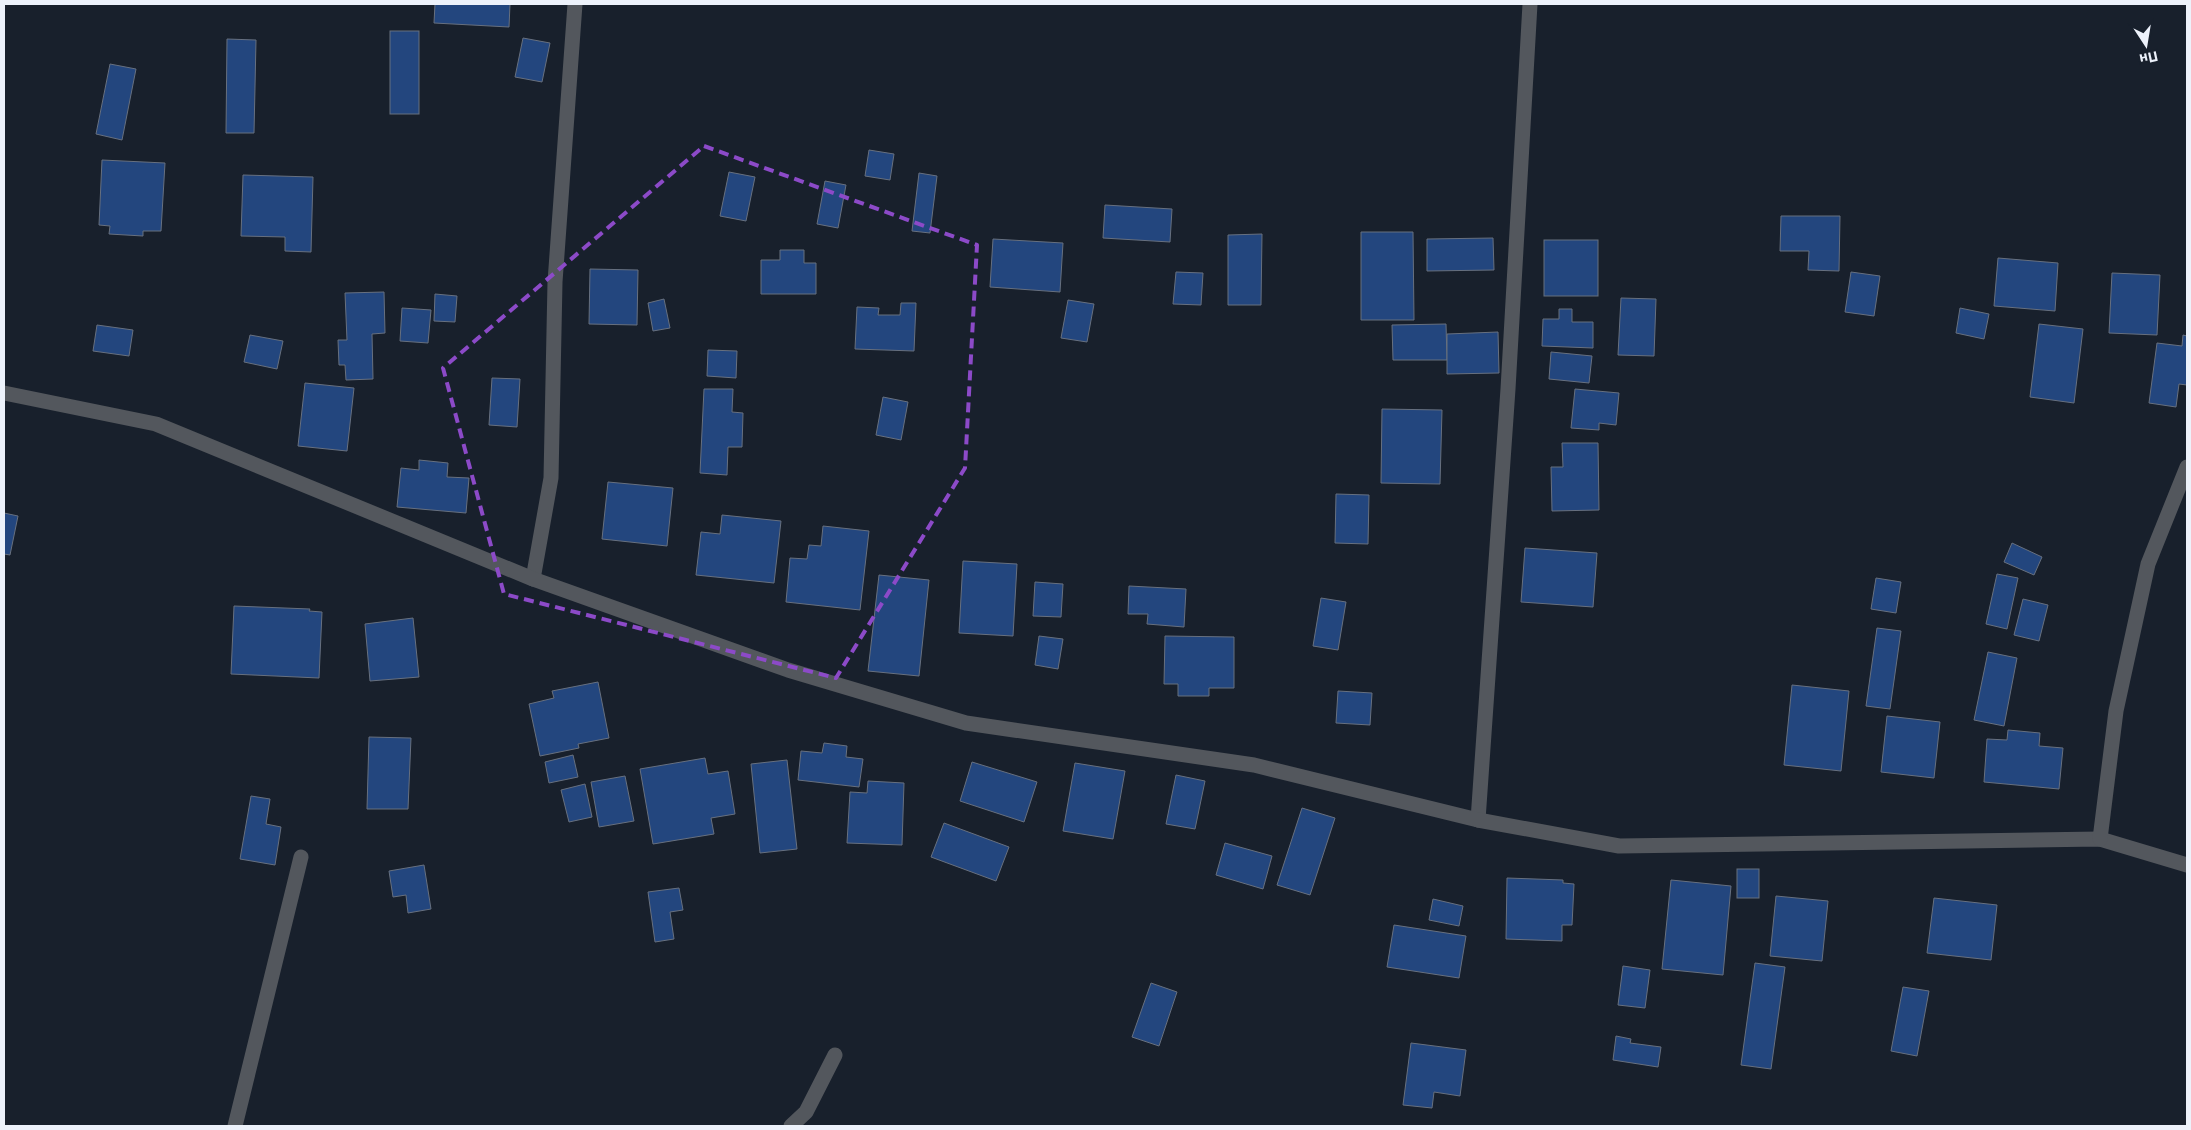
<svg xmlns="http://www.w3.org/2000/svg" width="2191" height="1130" viewBox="0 0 2191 1130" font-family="'IBM Plex Sans',sans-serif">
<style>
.building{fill:#23467e;stroke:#67707f}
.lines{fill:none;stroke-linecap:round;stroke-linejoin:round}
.lane{stroke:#53575d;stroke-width:15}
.street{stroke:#53575d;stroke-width:15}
.marked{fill:none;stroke:#8c4ac8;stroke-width:4;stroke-dasharray:10 6;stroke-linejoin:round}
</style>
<rect width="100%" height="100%" fill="#18202c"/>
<!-- building -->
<g class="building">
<path d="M435,4H510L509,27L434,23Z"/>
<rect x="390" y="31" width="29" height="83"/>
<path d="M523,38L550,43L542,82L515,77Z"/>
<path d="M227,39L256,40L254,133H226Z"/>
<path d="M110,64L136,69L122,140L96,134Z"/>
<path d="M869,150L894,154L890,180L865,176Z"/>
<path d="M102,160L165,163L161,231H143V236L109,234L110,226L99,225Z"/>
<path d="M729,172L755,177L746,221L720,216Z"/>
<path d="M919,173L937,176L930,233L912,231Z"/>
<path d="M243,175L313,177L311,252L285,251V237L241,236Z"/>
<path d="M825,181L846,185L838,228L817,224Z"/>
<path d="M1105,205L1172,209L1170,242L1103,238Z"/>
<path d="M1781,216H1840L1839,271L1808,270L1809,251H1780Z"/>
<path d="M1361,232H1413L1414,320H1361Z"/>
<path d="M1262,234L1261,305H1228V235Z"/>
<path d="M1493,238L1494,270L1427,271V239Z"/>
<path d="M993,239L1063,243L1060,292L990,287Z"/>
<rect x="1544" y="240" width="54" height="56"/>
<path d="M780,250H804V263H816V294H761V260H780Z"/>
<path d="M1998,258L2058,263L2055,311L1994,306Z"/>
<path d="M590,269L638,270L637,325L589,324Z"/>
<path d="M1176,272L1203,273L1201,305L1173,304Z"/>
<path d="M1851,272L1880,276L1874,316L1845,312Z"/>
<path d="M2112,273L2160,275L2157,335L2109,333Z"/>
<path d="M384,292L385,333L372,334L373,379L346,380L345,365H339L338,340H347L345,293Z"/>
<path d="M435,294L457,296L455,322L434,321Z"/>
<path d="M1621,298L1656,299L1654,356L1618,355Z"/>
<path d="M664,299L670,328L653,331L648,303Z"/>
<path d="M1068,300L1094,304L1087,342L1061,338Z"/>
<path d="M901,303H916L914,351L855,349L857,307L879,308L878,315H900Z"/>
<path d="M402,308L431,310L428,343L400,341Z"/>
<path d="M1960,308L1989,314L1984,339L1956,333Z"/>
<path d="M1559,309H1572V322H1593V348L1542,346L1543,319H1559Z"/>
<path d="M1446,324L1447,360H1393L1392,325Z"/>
<path d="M2039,324L2083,329L2074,403L2030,397Z"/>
<path d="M97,325L133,330L129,356L93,351Z"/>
<path d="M1498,332L1499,373L1447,374V334Z"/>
<path d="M250,335L283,341L277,369L244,362Z"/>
<path d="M2183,335L2187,336V385L2179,384L2176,407L2149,403L2157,343L2182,346Z"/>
<path d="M708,350L737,351L736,378L707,376Z"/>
<path d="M1551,352L1592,356L1589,383L1549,379Z"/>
<path d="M492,378L520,379L517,427L489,425Z"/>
<path d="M305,383L354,388L347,451L298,446Z"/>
<path d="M704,389H733L732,412L743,413L742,447H728L727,475L700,473Z"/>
<path d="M1575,389L1619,393L1616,425L1599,423V430L1571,428Z"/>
<path d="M883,397L908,402L901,440L876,435Z"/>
<path d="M1382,409L1442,410L1440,484L1381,483Z"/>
<path d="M1562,443H1598L1599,510L1552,511L1551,467H1563Z"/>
<path d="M419,460L448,463L447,477L469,478L466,513L397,507L401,468L419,470Z"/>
<path d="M608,482L673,488L667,546L602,539Z"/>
<path d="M1336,494L1369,495L1368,544L1335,543Z"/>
<path d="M4,513L18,516L10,555L4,554Z"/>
<path d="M722,515L781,521L774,583L696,575L701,532L720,534Z"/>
<path d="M823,526L869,531L860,610L786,602L790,558L807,559L809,545L821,546Z"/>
<path d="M2012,543L2042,557L2034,575L2004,562Z"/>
<path d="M1525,548L1597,553L1593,607L1521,602Z"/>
<path d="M963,561L1017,564L1013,636L959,633Z"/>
<path d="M1997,574L2018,578L2007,629L1986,624Z"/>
<path d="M879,575L929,580L919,676L868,671Z"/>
<path d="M1876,578L1901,582L1896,613L1871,609Z"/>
<path d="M1035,582L1063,584L1061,617L1033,616Z"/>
<path d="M1129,586L1186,589L1184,627L1147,624L1148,614H1128Z"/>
<path d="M1321,598L1346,602L1338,650L1313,646Z"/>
<path d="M2023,599L2048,605L2039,641L2014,635Z"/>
<path d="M234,606L310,609L309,611L322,612L319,678L231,674Z"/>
<path d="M413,618L419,677L370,681L365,624Z"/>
<path d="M1877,628L1901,631L1890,709L1866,706Z"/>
<path d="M1039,636L1063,639L1058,669L1035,665Z"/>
<path d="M1165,636L1234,637V688H1209V696H1178V684H1164Z"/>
<path d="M1988,652L2017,658L2004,726L1974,720Z"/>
<path d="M598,682L609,738L578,744L579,748L540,756L529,704L554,698L552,691Z"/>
<path d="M1792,685L1849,691L1841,771L1784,765Z"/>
<path d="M1338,691L1372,693L1370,725L1336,723Z"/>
<path d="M1887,716L1940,722L1934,778L1881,772Z"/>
<path d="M2008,730L2040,733L2039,746L2063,748L2059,789L1984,782L1987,739L2007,740Z"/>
<path d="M369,737L411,738L408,809H367Z"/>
<path d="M824,743L847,746L846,757L863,759L859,787L798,780L801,751L822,753Z"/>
<path d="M573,755L578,777L549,783L545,762Z"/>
<path d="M705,758L708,774L728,771L735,814L711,818L714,834L653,844L640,769Z"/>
<path d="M787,760L797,849L760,853L751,764Z"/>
<path d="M972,762L1037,782L1024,822L960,801Z"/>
<path d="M1075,763L1125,771L1113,839L1063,831Z"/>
<path d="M1176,775L1205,781L1195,829L1166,824Z"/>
<path d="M625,776L634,821L599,827L591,782Z"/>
<path d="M868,781L904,783L902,845L847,843L850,792L867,793Z"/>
<path d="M585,784L592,817L569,822L561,790Z"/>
<path d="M251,796L270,799L266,824L281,827L275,865L240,859Z"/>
<path d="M1302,808L1335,818L1310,895L1277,885Z"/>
<path d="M944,823L1009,847L996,881L931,857Z"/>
<path d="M1225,843L1272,856L1263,889L1216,875Z"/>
<path d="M424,865L431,909L408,913L406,895L393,897L389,871Z"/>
<rect x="1737" y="869" width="22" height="29"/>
<path d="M1507,878L1563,880V883L1574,884L1572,925H1562V941L1506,939Z"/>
<path d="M1671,880L1731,886L1723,975L1662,969Z"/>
<path d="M679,888L683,910L670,912L674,939L655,942L648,892Z"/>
<path d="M1776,896L1828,901L1822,961L1770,956Z"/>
<path d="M1934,898L1997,905L1991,960L1927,953Z"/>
<path d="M1433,899L1463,906L1459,926L1429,920Z"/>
<path d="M1394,925L1466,936L1459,978L1387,967Z"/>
<path d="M1755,963L1785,967L1771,1069L1741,1065Z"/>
<path d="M1623,966L1650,970L1645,1008L1618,1005Z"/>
<path d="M1151,983L1177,992L1159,1046L1132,1037Z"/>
<path d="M1903,987L1929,991L1917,1056L1891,1051Z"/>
<path d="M1616,1036L1631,1039L1630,1043L1661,1047L1658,1067L1613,1060Z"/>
<path d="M1411,1043L1466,1050L1460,1096L1434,1092L1432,1108L1403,1105Z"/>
</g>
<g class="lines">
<!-- lane -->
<g class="lane">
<path d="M533,579L551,478L555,282L575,4"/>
<path d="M1478,820L1508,389L1530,4"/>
<path d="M235,1126L301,857"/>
</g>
<!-- street -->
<g class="street">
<path d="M4,393L156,424L533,579L788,670L966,723L1254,765L1478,820L1619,846L2100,839L2187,865"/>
<path d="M2100,839L2116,711L2148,564L2187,467"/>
<path d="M791,1126L806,1112L835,1055"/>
</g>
</g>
<!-- marked area -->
<path class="marked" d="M704,146L977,245L965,468L836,678L504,594L443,368Z"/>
<!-- border -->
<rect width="2191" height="1130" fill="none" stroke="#edf2fb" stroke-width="10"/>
<!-- north arrow -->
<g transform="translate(2146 45) rotate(168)" stroke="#18202c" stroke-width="4" paint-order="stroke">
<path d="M0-4L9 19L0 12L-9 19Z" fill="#edf2fb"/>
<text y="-8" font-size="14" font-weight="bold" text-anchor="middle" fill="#edf2fb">Пн</text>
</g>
</svg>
